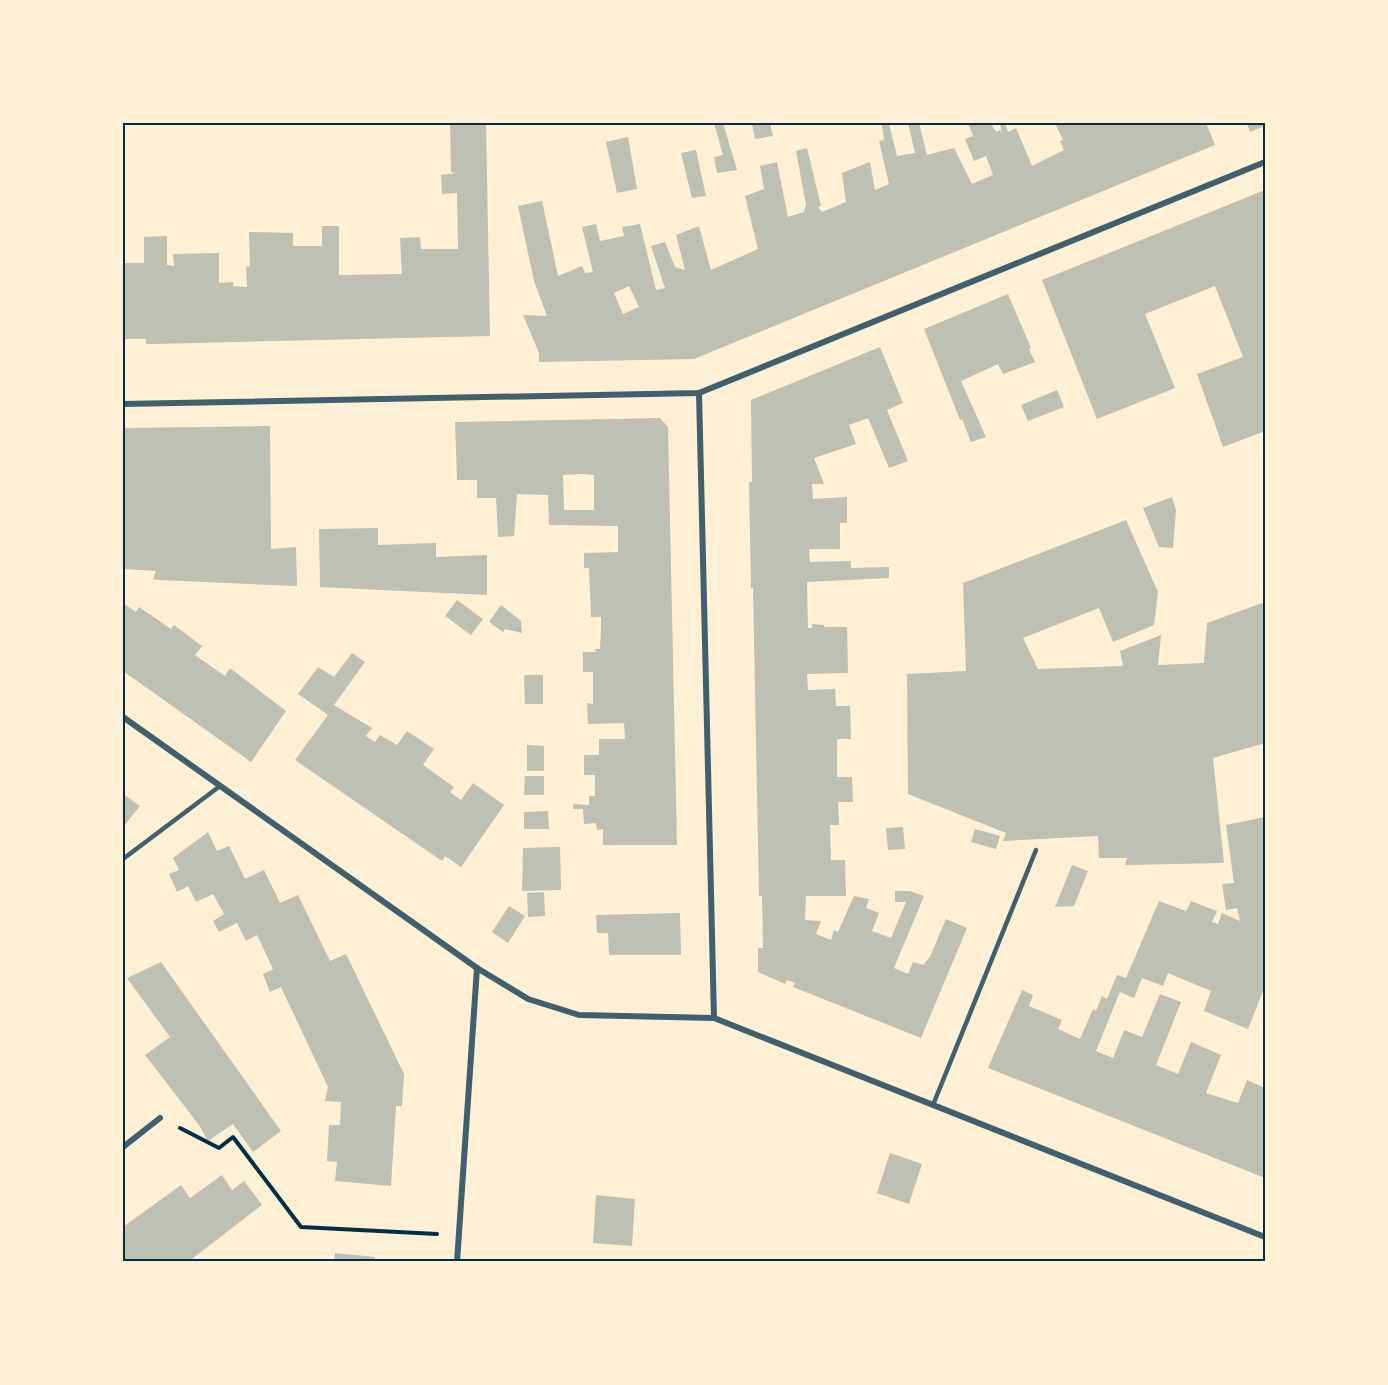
<svg xmlns="http://www.w3.org/2000/svg" width="1388" height="1385" viewBox="0 0 1388 1385" font-family="'DejaVu Sans',sans-serif">
<style>
.building{fill:#bec0b2;fill-rule:evenodd}
.lines{fill:none;stroke-linecap:round;stroke-linejoin:round}
.path{stroke:#003049;stroke-width:4}
.service{stroke:#3f606c;stroke-width:4.5}
.minor{stroke:#3f606c;stroke-width:6}
.neatline{fill:none;stroke:#003049;stroke-width:2}
</style>
<rect width="100%" height="100%" fill="#fdf0d5"/>
<!-- building -->
<g class="building">
<path d="M450,123H486L490,336L154,344H146V339H123V263H144V237L167,236V265L174,266L173,254L219,253V283L233,282V286L247,287L246,267L250,266L249,232L293,233V246H322V226H339V275L402,274L400,238L420,237L421,249H458L457,193L442,194L441,175L456,173L451,172Z"/>
<path d="M714,123H723L737,170L717,173L714,157L723,155Z"/>
<path d="M752,123H770L773,136L755,139Z"/>
<path d="M908,123H919L927,155L954,148L972,184L993,175L986,156L974,161L965,139L973,136L968,123H991L994,129L997,132L1000,130L1002,134L1000,123H1005L1008,132L1016,128L1032,166L1064,150L1060,141L1063,140L1055,123H1206L1215,145L694,359L539,362V353L523,315L547,316L534,281L518,206L542,201L558,276L582,266L585,273L593,272L582,227L596,224L600,241L624,236L622,227L640,224L656,290L665,288L651,246L665,242L675,267L685,270L676,235L699,226L711,270L758,249L745,196L764,189L760,166L777,162L788,217L794,215L804,212L806,205L796,151L807,148L821,206L818,207L822,212L846,202L842,173L870,162L875,190L889,184L879,141L884,140L882,125L889,124L897,156L915,153ZM629,286L639,307L623,314L614,293Z"/>
<path d="M1247,123H1265V126L1250,132Z"/>
<path d="M628,137L637,189L617,193L606,142Z"/>
<path d="M696,150L706,196L692,198L681,153Z"/>
<path d="M1265,190V431L1223,447L1197,374L1243,357L1215,286L1145,314L1175,388L1097,419L1042,280Z"/>
<path d="M1008,294L1031,348L1029,349L1035,362L1003,374L998,364L961,381L986,437L971,442L962,419L960,420L924,329Z"/>
<path d="M880,347L903,403L887,410L908,461L889,468L868,418L849,425L856,444L814,458L824,484H812L813,499L847,497V523H840V549H809L810,562L851,561V568L889,567V578L807,582L808,628H812V624L824,625V627H847L848,673L807,674L808,690L835,689L836,706H850L851,739H837V777H852L853,802H838L839,825H830L831,860H845L846,896H806L805,920L821,921L816,934L831,940L834,930L838,932L854,896L869,899L866,908L879,913L872,931L891,938L906,902H895V891H910L924,896L894,968L908,974L913,962L923,965L930,957L946,919L967,928L921,1038L793,987L795,983L787,980L785,984L758,972V948H763L762,896H759L753,588H751L749,482H752L751,400Z"/>
<path d="M1057,390L1064,407L1028,421L1021,405Z"/>
<path d="M660,418L668,427L677,845H603V829L597,830L596,823L584,824L583,809H573V804L589,805V796H595V775H584V755H599V739H625L624,723L588,724L587,703L593,704V672H583V652H596L595,649H600L601,629V617H591L589,568H584V553L618,552V526L549,525L548,495L517,494L514,536L498,537L496,498H477V480H457L455,422ZM582,474L594,475V510H564L563,475Z"/>
<path d="M270,426L271,549L296,547L297,586L159,580L153,579L156,571L123,569V428Z"/>
<path d="M1172,497L1176,510L1173,548L1159,547L1143,508Z"/>
<path d="M1126,520L1158,592L1154,625L1113,642L1099,608L1023,638L1038,669L1123,666L1120,651L1161,635L1158,665L1204,663L1207,623L1265,602V743L1213,758L1224,863L1125,865L1127,858H1099L1098,836L1003,841L1006,833L908,794L907,674L966,671L963,583Z"/>
<path d="M378,528V545L436,543V557L487,555V595L320,587L319,529Z"/>
<path d="M457,600L483,619L471,635L445,616Z"/>
<path d="M123,603L136,612L139,607L171,629L174,625L202,646L195,655L225,676L230,668L286,711L251,762L123,671Z"/>
<path d="M501,605L521,621L522,633L505,629L503,632L489,622Z"/>
<path d="M352,653L365,662L334,705L372,728L366,736L375,742L380,735L397,745L407,731L434,749L423,765L454,787L450,792L461,800L473,783L504,805L461,867L445,856L442,861L295,760L328,715L298,694L318,667L334,677Z"/>
<path d="M527,675H543V704H525L524,676Z"/>
<path d="M527,745L544,746V771H527Z"/>
<path d="M525,776H544V795H524Z"/>
<path d="M123,794L140,806L123,827Z"/>
<path d="M548,811L549,829H524V812Z"/>
<path d="M1265,817V986L1248,1029L1204,1011L1211,991L1168,973L1163,986L1142,978L1134,998L1120,992L1096,1051L1113,1058L1124,1030L1142,1037L1160,994L1181,1002L1156,1065L1178,1074L1191,1042L1221,1055L1206,1093L1238,1103L1247,1080L1263,1087L1265,1082V1178L988,1068L1022,990L1033,995L1029,1006L1062,1020L1058,1029L1080,1039L1093,1009L1096,1011L1102,996L1107,999L1117,975L1126,978L1159,901L1186,911L1191,901L1217,911L1212,922L1218,924L1222,913L1240,921L1237,908L1226,910L1222,884L1234,883L1226,825Z"/>
<path d="M903,827L905,849L888,850L886,828Z"/>
<path d="M975,829L1000,836L996,849L971,842Z"/>
<path d="M208,832L217,851L229,846L245,879L264,870L280,903L298,895L330,961L346,954L404,1074L402,1106H396L391,1186L335,1181L337,1162L327,1161L329,1125H340L341,1102L325,1101L328,1087L281,987L270,992L263,974L273,969L257,935L246,941L237,923L219,932L213,921L224,914L213,894L196,902L188,886L177,892L169,874L179,870L173,858Z"/>
<path d="M560,847L561,890L522,891L523,848Z"/>
<path d="M1072,865L1088,871L1074,906L1055,907Z"/>
<path d="M544,892L545,916L528,917L527,893Z"/>
<path d="M509,906L525,916L508,943L492,932Z"/>
<path d="M680,913L681,955H609L608,933H597L596,915Z"/>
<path d="M161,962L281,1131L253,1152L233,1124L208,1141L199,1125L145,1055L170,1037L127,978Z"/>
<path d="M890,1153L922,1164L909,1204L877,1193Z"/>
<path d="M222,1175L232,1190L244,1181L262,1205L188,1262H123V1227L181,1185L190,1198Z"/>
<path d="M596,1195L635,1199L632,1246L593,1243Z"/>
<path d="M335,1253L375,1257V1262H334Z"/>
</g>
<g class="lines">
<!-- path -->
<path class="path" d="M180,1128L219,1148L233,1137L301,1227L437,1234"/>
<!-- service -->
<g class="service">
<path d="M123,859L220,786"/>
<path d="M933,1105L1036,850"/>
</g>
<!-- minor -->
<g class="minor">
<path d="M699,393L714,1018"/>
<path d="M123,404L699,393L1265,162"/>
<path d="M123,717L477,968L528,999L579,1015L714,1018L1265,1237"/>
<path d="M123,1147L160,1118"/>
<path d="M457,1262L477,968"/>
</g>
</g>
<!-- border -->
<rect width="1388" height="1385" fill="none" stroke="#fdf0d5" stroke-width="249"/>
<rect x="124" y="124" width="1140" height="1136" class="neatline"/>
</svg>
